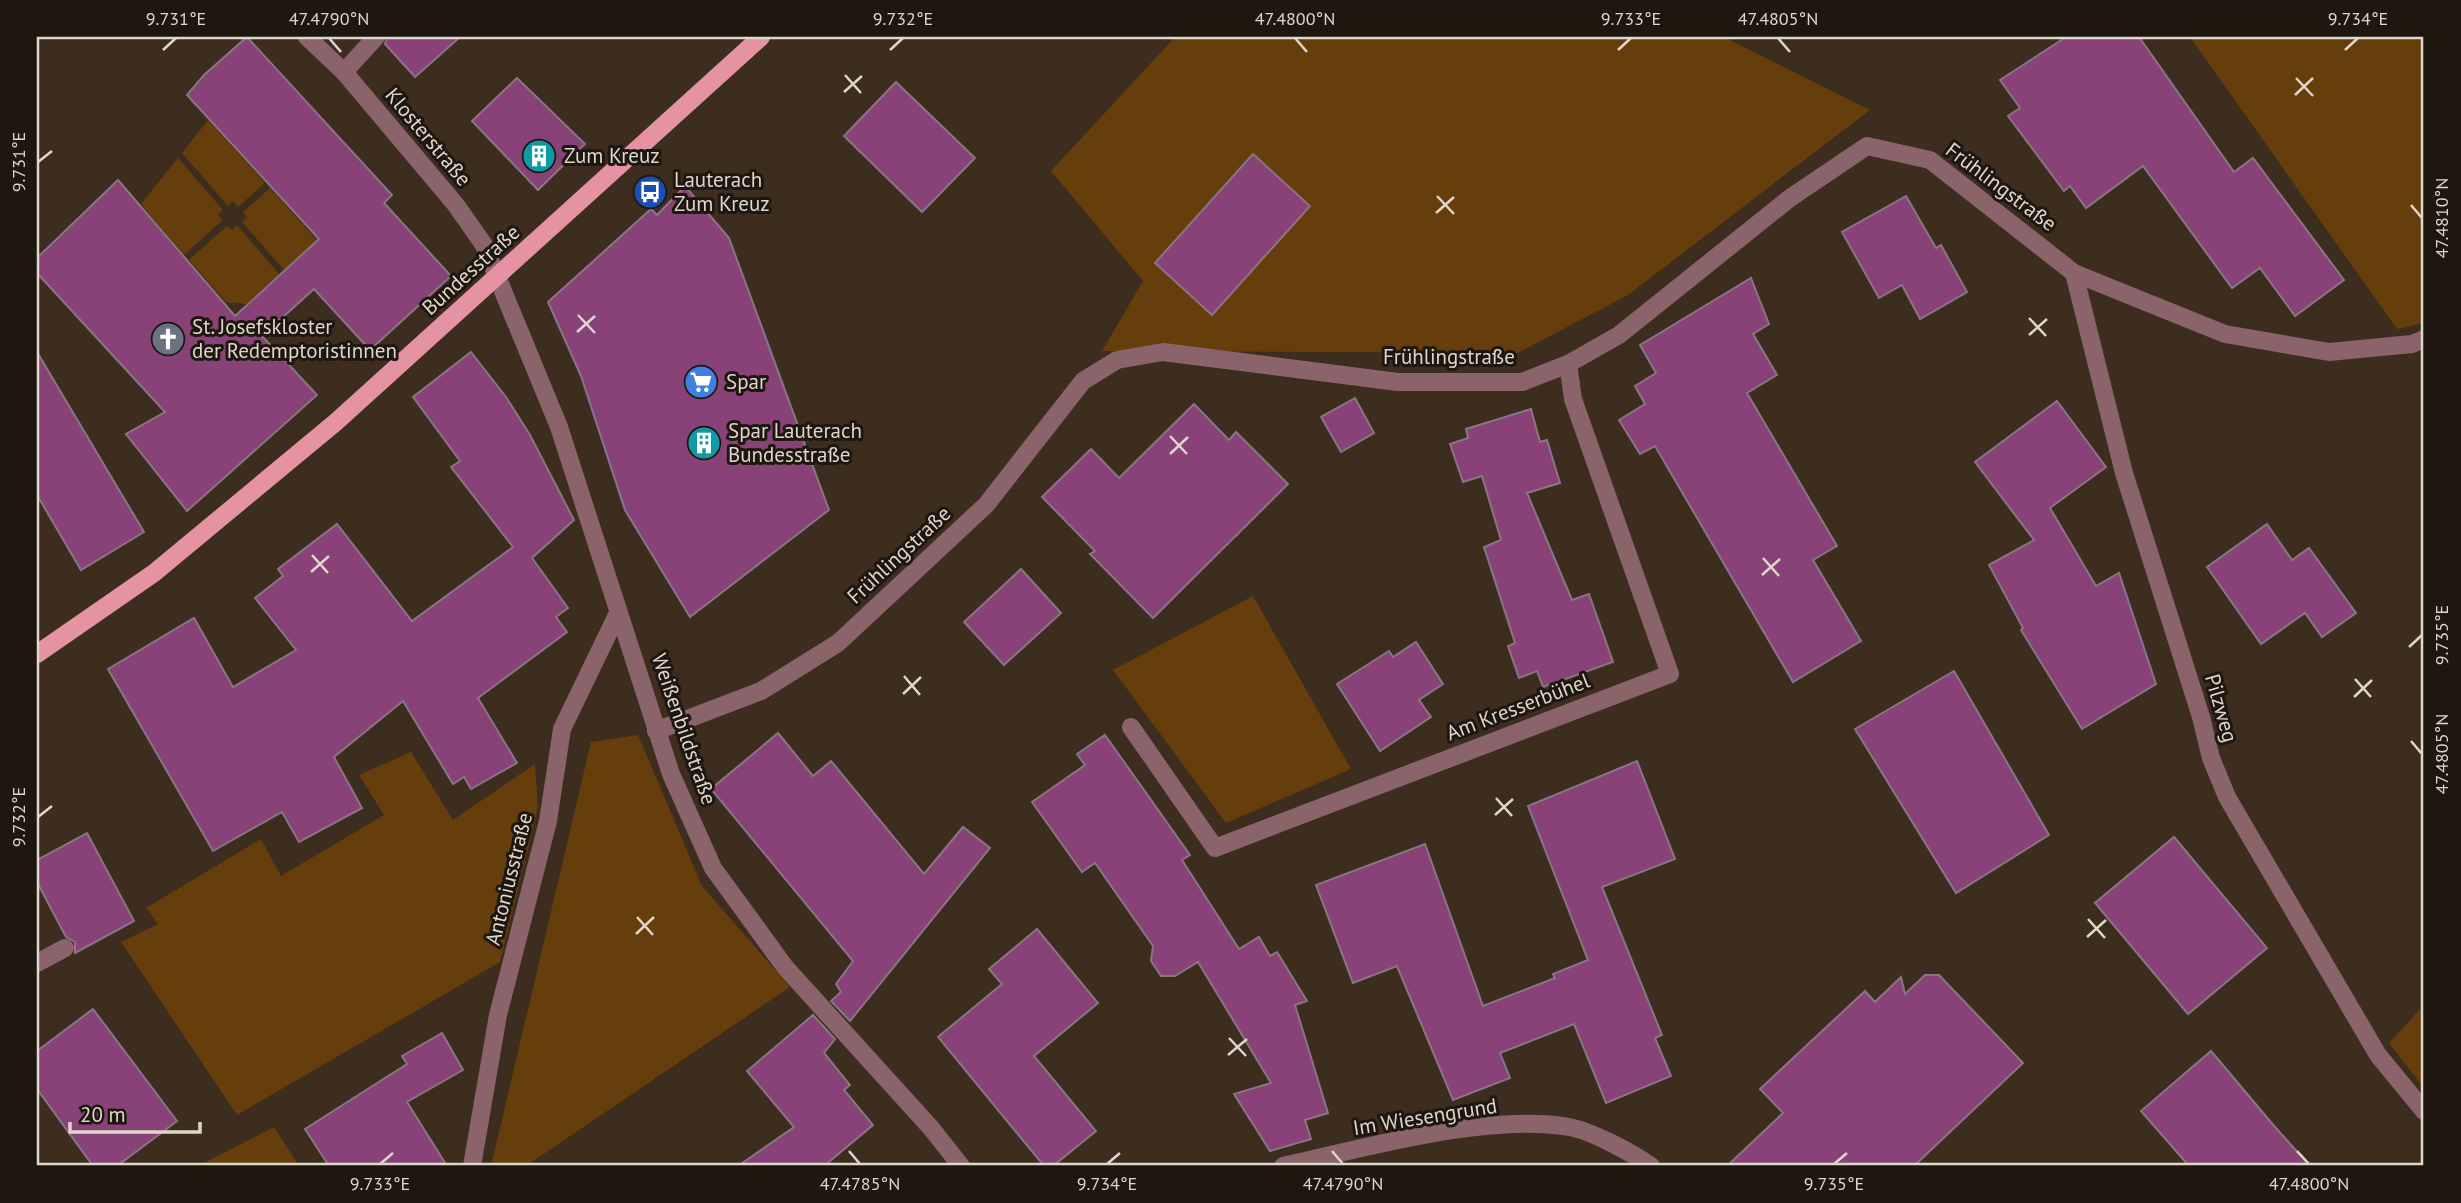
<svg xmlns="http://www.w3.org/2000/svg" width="2461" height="1203" viewBox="0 0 2461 1203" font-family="'PT Sans',sans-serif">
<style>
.green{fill:#653e0b}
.building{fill:#884277;stroke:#897583;stroke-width:2}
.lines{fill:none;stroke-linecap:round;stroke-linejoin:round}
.minor{stroke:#8b636a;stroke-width:18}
.major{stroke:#e593a3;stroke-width:18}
.ticks{fill:none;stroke:#dfd6cc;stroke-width:2.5}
.labels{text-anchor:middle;stroke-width:6;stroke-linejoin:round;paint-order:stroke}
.street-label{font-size:21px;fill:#dfd6cc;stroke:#1e1710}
.poi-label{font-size:21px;fill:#dfd6cc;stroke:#1e1710;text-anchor:start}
.neatline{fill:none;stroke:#dfd6cc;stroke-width:2.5}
.ticks-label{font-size:18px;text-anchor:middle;fill:#dfd6cc}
</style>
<rect width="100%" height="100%" fill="#3c2d1e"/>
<!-- green -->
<g class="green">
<path d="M1175,37H1724L1870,110L1628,295L1518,353L1102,351L1143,281L1051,171Z"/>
<path d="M2190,37H2424V323L2397,329Z"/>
<path d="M208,120L265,183L238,207L233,201L228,206L182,153Z"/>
<path d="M178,158L223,210L218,215L223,220L184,255L141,204Z"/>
<path d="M270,188L317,240L284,270L242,222L247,217L243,212Z"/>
<path d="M237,225L279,274L246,304L226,302L189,260L227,226L232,230Z"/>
<path d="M1253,596L1351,769L1226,823L1113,670Z"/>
<path d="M638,735L702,886L790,987L526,1166H491L591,742Z"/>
<path d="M411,752L453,820L535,764L538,807L500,962L237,1115L121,942L158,924L146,908L261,839L281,876L384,815L359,775Z"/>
<path d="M2424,1005V1088L2389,1043Z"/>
<path d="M274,1127L299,1166H198Z"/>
</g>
<!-- building -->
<g class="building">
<path d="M247,37L392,195L384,203L451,276L370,350L314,289L262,336L317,395L187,511L126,434L165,412L37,273V258L118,180L235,316L319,239L187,95L204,75Z"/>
<path d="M387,37H460L415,77L385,44Z"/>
<path d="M2066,37H2139L2234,172L2253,158L2344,280L2295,316L2260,268L2232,288L2143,166L2086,208L2070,186L2064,191L2008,116L2020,108L2000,80Z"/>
<path d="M517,78L585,144L538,190L472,121Z"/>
<path d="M896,82L975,158L922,212L844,136Z"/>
<path d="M1253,154L1310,206L1212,315L1155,263Z"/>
<path d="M685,186L729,238L829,510L690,617L625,510L581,376L548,302L651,209L657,215Z"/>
<path d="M1906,196L1936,248L1941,245L1967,292L1920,319L1902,285L1879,298L1842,232Z"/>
<path d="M1751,278L1769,324L1753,334L1777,375L1747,393L1837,546L1813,560L1861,641L1793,682L1655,446L1640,454L1619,420L1645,404L1635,386L1656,373L1640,345Z"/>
<path d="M37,352L144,532L81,570L37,495Z"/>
<path d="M471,352L506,397L530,435L574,520L532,558L568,608L556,617L567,632L478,698L517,763L471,789L464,777L453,784L403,701L334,757L362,808L299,842L282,812L213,851L108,669L194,618L233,687L296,650L255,598L283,576L278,569L337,524L412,621L513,547L451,467L460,461L413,397Z"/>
<path d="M1355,398L1374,433L1341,452L1321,417Z"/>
<path d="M2057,401L2106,467L2050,508L2096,586L2119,573L2156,684L2082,729L2021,630L2023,628L1989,565L2034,540L1975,462Z"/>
<path d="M1194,404L1229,440L1236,432L1288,484L1153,618L1090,554L1095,551L1042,497L1091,449L1119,478Z"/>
<path d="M1531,409L1540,442L1547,440L1560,483L1527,493L1572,600L1589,594L1613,662L1543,687L1537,671L1519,678L1508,646L1515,643L1484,547L1501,540L1482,476L1463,482L1450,444L1468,438L1466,429Z"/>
<path d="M2267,524L2292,560L2309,548L2356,613L2322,637L2305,613L2261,644L2207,567Z"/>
<path d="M1021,569L1061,613L1004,665L964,622Z"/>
<path d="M1416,642L1443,684L1419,700L1431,717L1380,751L1337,684L1389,651L1393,657Z"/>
<path d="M1954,671L2049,835L1956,893L1855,729Z"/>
<path d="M778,733L813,776L831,761L924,874L963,827L990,848L850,1021L831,1001L841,992L836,984L853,961L711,789Z"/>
<path d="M1105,735L1190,855L1182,860L1239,949L1259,937L1270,956L1277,952L1307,1001L1295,1005L1328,1113L1305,1120L1311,1139L1270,1151L1234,1094L1271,1083L1198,962L1175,976H1161L1151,961L1153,946L1095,863L1082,872L1032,802L1085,765L1077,754Z"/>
<path d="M1637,761L1675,859L1602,887L1662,1035L1655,1038L1671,1076L1606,1103L1574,1024L1500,1053L1510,1078L1453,1100L1397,966L1353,983L1316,885L1425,844L1483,1006L1555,978L1553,974L1588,960L1528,806Z"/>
<path d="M87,833L134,921L75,953V942L66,937L37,882V860Z"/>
<path d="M2174,837L2267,948L2188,1014L2095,903Z"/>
<path d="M1037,929L1098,1003L1034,1056L1096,1131L1053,1166H1044L938,1037L1002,984L989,969Z"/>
<path d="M1925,975H1939L2023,1063L1914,1166H1727L1783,1113L1760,1089L1865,991L1875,1002L1901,977L1905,994Z"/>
<path d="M93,1009L177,1121L117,1166H93L37,1089V1051Z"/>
<path d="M813,1015L835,1039L824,1053L850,1085L844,1090L873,1125L824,1166H738L794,1127L747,1071Z"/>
<path d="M442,1033L463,1070L407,1102L447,1166H329L305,1129L407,1064L402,1056Z"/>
<path d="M2211,1051L2275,1127L2310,1166H2189L2141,1111Z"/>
</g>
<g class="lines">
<!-- minor -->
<g class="minor">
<path d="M307,37L344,72L456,205L484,245L559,427L671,774L713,868L785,967L931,1128L961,1166"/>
<path d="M344,72L376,37"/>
<path d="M2074,273L2124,473L2201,717L2211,758L2227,797L2378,1055L2424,1111"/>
<path d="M1131,727L1215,848L1670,674L1573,399L1568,364"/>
<path d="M656,731L761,691L838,643L986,505L1083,381L1117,360L1163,352L1398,382H1522L1568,364L1619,335L1790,198L1867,146L1930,160L2074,273L2225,334L2329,352L2412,344L2424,339"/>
<path d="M37,963L65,948"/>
<path d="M472,1166L498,1015L548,821L562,729L618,613"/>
<path d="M1283,1166C1365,1148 1486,1113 1569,1127C1592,1131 1632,1153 1651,1166"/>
</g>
<!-- major -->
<path class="major" d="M37,654L154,573L336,422L761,37"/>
</g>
<!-- ticks -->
<path class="ticks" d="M329,38L341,52M1295,38L1307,52M1778,38L1790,52M163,50L176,38M890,50L903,38M1618,50L1631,38M2345,50L2358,38M845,75L861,93M2296,78L2313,96M844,92L862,76M2295,95L2313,78M38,162L52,151M1437,196L1454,214M2411,205L2422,218M1436,213L1454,197M578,315L595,333M2029,318L2046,336M577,332L595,316M2029,335L2047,319M1170,436L1187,454M1170,454L1188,437M312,555L328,573M1763,558L1779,576M311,572L329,556M1762,575L1780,559M2409,647L2422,635M904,676L920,695M2355,679L2371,697M903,694L921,677M2354,697L2372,680M2411,741L2422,754M1496,798L1512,816M1495,815L1513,799M38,817L52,806M637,917L653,935M2088,919L2105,938M636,934L654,917M2087,937L2106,920M1229,1038L1246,1056M1228,1055L1247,1039M849,1151L860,1164M1332,1151L1343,1164M2297,1151L2309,1164M380,1164L393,1153M1107,1164L1120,1153M1834,1164L1847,1153"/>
<!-- icons -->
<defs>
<symbol id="building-disc" viewBox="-11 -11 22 22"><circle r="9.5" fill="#0f9aa8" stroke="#1e1710"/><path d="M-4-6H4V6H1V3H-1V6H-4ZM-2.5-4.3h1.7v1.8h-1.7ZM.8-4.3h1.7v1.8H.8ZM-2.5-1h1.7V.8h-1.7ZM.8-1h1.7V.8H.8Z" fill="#fff"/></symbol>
<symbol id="bus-disc" viewBox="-11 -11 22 22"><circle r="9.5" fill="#1a4fb4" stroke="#1e1710"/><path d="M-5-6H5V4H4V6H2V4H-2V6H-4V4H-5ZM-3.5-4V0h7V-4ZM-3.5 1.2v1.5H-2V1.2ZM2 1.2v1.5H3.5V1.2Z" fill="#fff"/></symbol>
<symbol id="church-disc" viewBox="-11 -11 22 22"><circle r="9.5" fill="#6b7280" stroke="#1e1710"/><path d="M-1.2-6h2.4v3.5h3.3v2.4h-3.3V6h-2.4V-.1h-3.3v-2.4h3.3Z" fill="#fff"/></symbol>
<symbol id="supermarket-disc" viewBox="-11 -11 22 22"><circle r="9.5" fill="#3f7fe0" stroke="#1e1710"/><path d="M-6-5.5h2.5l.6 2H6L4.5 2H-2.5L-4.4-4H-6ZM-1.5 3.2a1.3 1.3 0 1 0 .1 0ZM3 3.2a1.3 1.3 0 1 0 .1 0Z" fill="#fff"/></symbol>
</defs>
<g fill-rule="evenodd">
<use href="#building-disc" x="520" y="137" width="38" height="38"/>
<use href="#bus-disc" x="631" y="173" width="38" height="38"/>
<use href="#church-disc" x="149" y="320" width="38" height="38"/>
<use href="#supermarket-disc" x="682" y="363" width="38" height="38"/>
<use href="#building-disc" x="685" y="424" width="38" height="38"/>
</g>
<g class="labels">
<!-- street labels -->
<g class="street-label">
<text transform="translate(428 137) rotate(50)" y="7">Klosterstraße</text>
<text transform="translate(2001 187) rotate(37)" y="7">Frühlingstraße</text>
<text transform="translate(471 270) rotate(-42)" y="7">Bundesstraße</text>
<text x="1449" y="364">Frühlingstraße</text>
<text transform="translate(899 555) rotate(-43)" y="7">Frühlingstraße</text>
<text transform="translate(1518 707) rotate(-21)" y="7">Am Kresserbühel</text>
<text transform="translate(2221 708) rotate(74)" y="7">Pilzweg</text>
<text transform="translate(684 729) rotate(71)" y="7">Weißenbildstraße</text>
<text transform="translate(509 879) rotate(-76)" y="7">Antoniusstraße</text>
<text transform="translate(1425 1117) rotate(-9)" y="7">Im Wiesengrund</text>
</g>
<!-- poi labels -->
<g class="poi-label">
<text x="564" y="163">Zum Kreuz</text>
<text x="674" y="187">Lauterach<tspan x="674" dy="24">Zum Kreuz</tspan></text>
<text x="192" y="334">St. Josefskloster<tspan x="192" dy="24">der Redemptoristinnen</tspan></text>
<text x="726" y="389">Spar</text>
<text x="728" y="438">Spar Lauterach<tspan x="728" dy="24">Bundesstraße</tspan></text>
</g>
</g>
<!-- border -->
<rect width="2461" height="1203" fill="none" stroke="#1e1710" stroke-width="77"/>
<!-- scale -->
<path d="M70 1122v10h130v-10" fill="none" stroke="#dfd6cc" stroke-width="3.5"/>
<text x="80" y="1122" font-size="21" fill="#dfd6cc" stroke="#1e1710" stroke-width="5" paint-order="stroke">20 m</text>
<rect x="38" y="38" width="2384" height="1126" class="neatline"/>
<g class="ticks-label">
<text x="176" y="25">9.731°E</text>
<text x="329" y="25">47.4790°N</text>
<text x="903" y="25">9.732°E</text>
<text x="1295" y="25">47.4800°N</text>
<text x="1631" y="25">9.733°E</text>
<text x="1778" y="25">47.4805°N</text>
<text x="2358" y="25">9.734°E</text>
<text transform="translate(19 162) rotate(-90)" y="6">9.731°E</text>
<text transform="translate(2442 218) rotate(-90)" y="6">47.4810°N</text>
<text transform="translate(2442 635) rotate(-90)" y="6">9.735°E</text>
<text transform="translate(2442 754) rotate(-90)" y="6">47.4805°N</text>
<text transform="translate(19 817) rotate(-90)" y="6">9.732°E</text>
<text x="380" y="1190">9.733°E</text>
<text x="860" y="1190">47.4785°N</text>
<text x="1107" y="1190">9.734°E</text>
<text x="1343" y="1190">47.4790°N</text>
<text x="1834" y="1190">9.735°E</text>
<text x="2309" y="1190">47.4800°N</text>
</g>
</svg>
